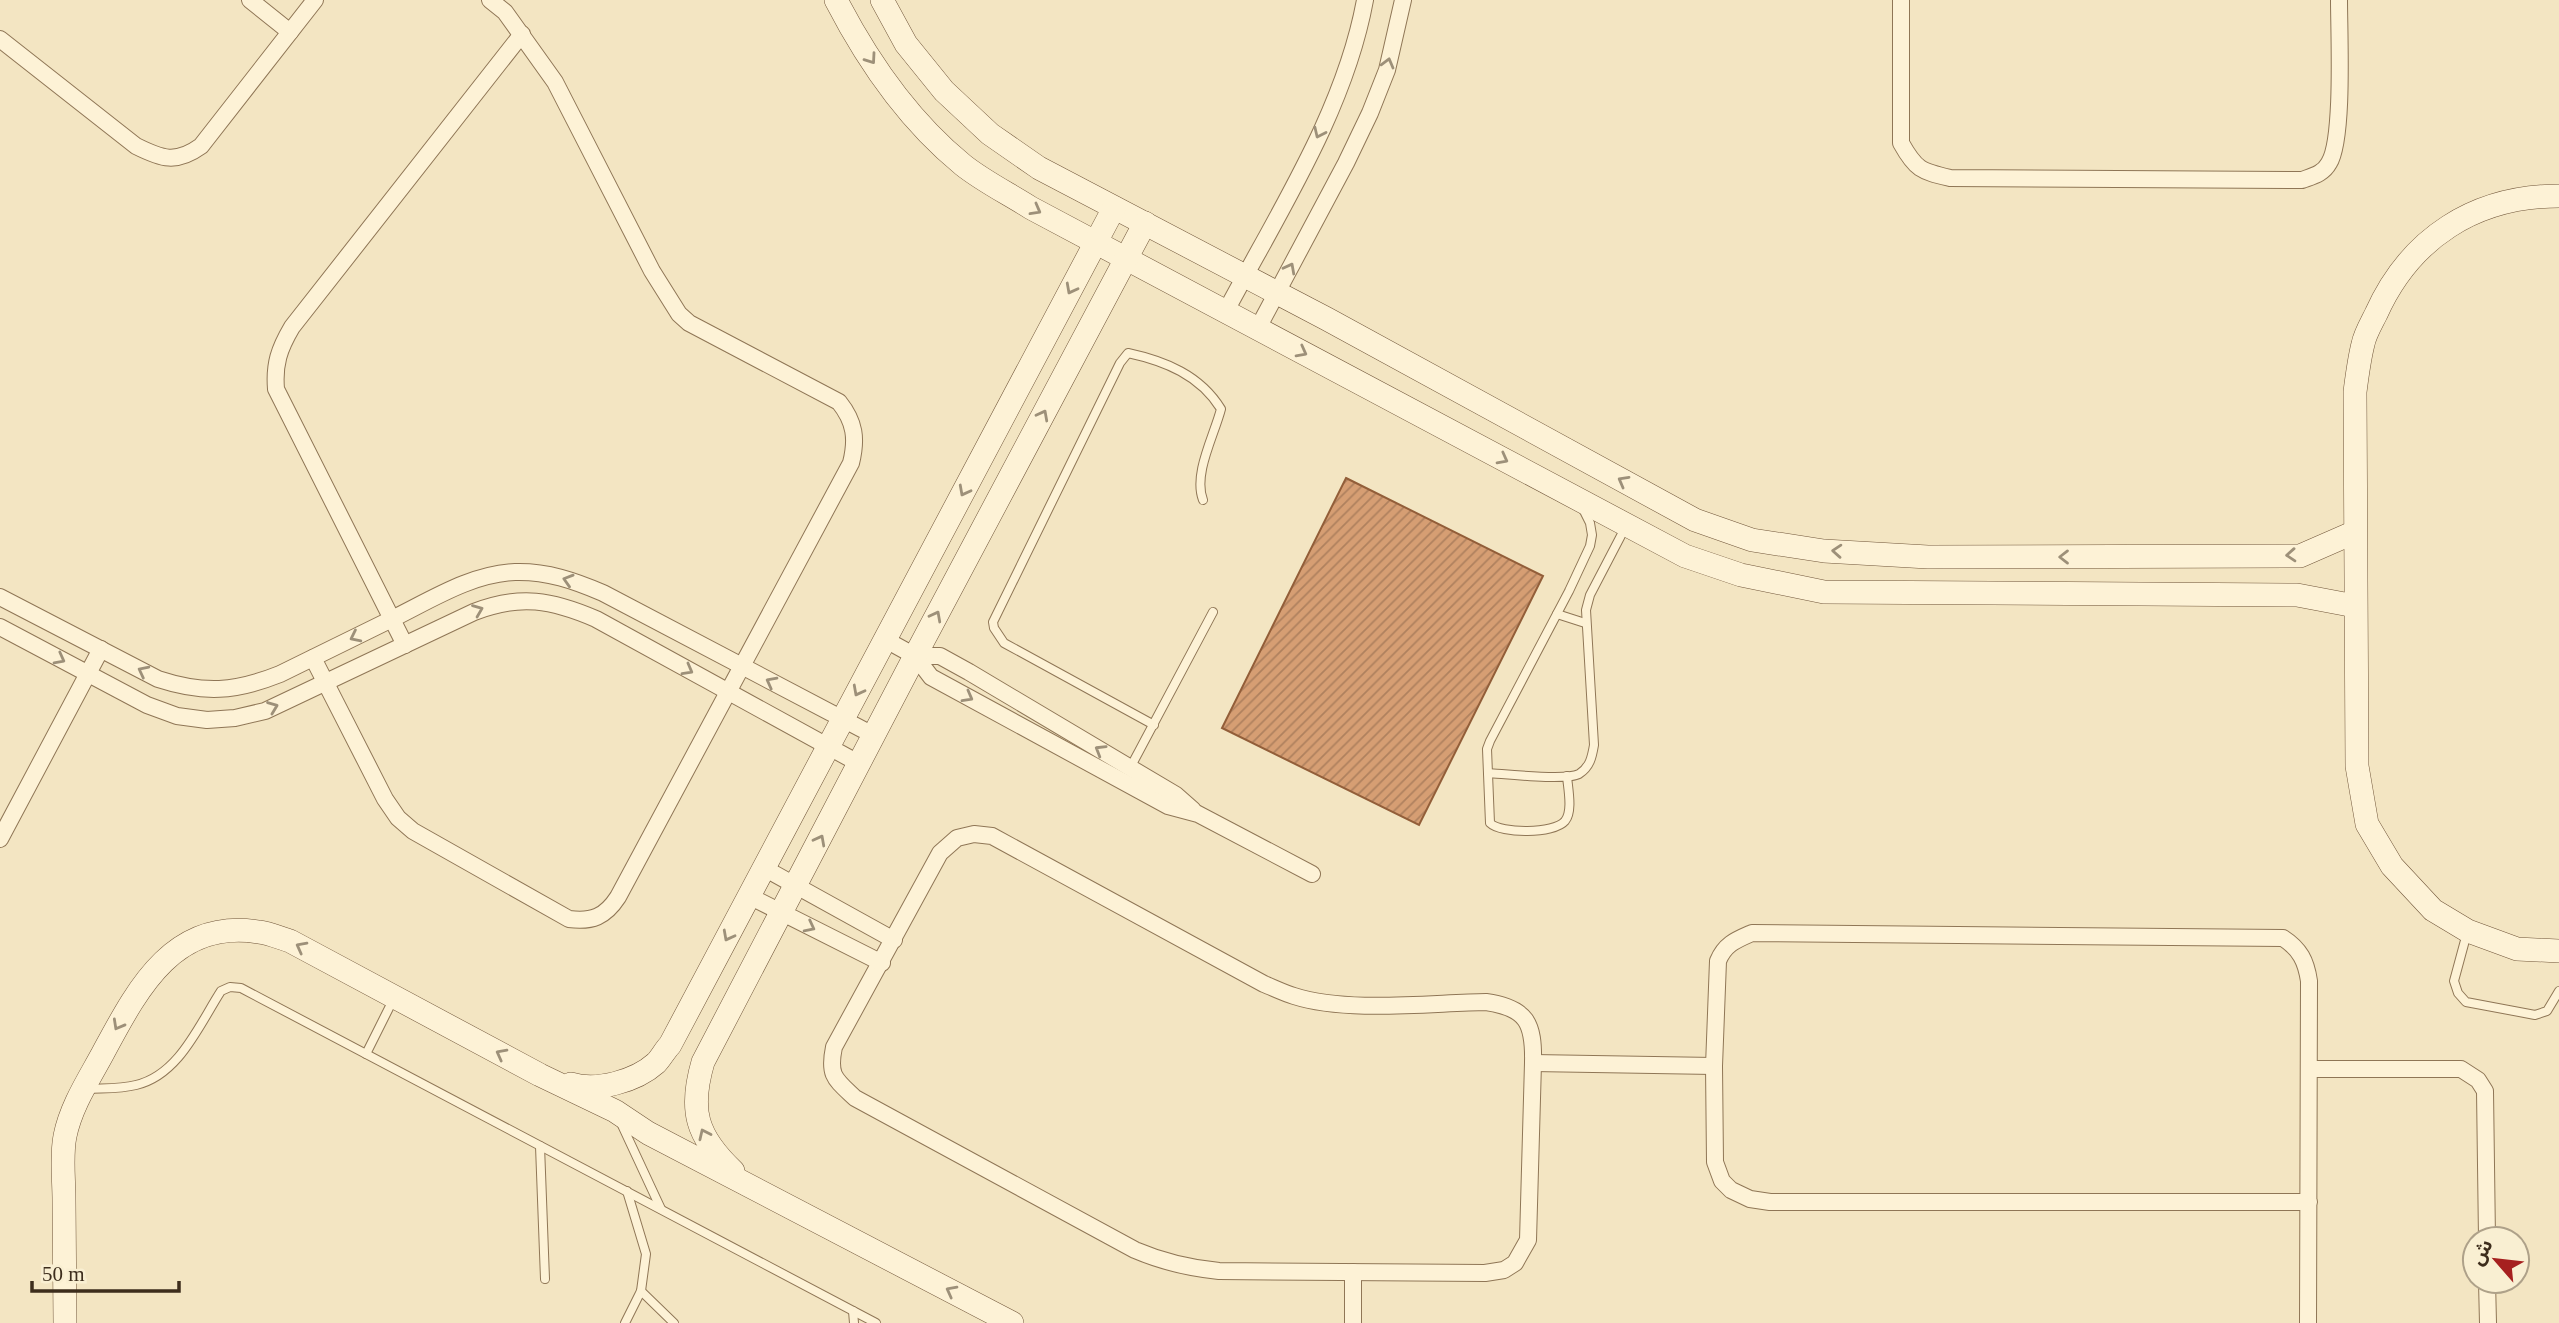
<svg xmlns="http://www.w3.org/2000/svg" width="2559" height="1323" viewBox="0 0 2559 1323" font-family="'Times New Roman','Noto Sans Arabic',serif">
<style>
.building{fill:url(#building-hatch);stroke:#925e39;stroke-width:2}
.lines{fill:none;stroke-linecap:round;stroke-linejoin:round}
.lane-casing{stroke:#8f7656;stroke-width:10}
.street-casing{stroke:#8f7656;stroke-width:18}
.secondary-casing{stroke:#71563a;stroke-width:24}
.lane{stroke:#fdf2d6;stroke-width:8}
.street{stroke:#fdf2d6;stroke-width:16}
.secondary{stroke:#fdf2d6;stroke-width:23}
.oneway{stroke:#9d9079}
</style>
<defs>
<pattern id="building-hatch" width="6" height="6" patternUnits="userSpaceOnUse" patternTransform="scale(1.75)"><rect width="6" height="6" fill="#d69e73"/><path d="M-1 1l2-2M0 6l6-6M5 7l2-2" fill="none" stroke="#af815e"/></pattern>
</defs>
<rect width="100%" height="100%" fill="#f3e5c2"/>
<!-- building -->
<path class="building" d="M1346,478L1543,576L1419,825L1222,728Z"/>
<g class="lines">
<defs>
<g id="lane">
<path d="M1557,614L1585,623"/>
<path d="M1154,725L1004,643L994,628L993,622L1120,363L1128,353C1165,361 1200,375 1221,409C1214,436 1193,474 1203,500"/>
<path d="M1129,770L1213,612"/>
<path d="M1488,773C1505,774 1566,781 1579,774C1590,767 1592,757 1594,745L1586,610L1590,595L1626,526"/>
<path d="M1567,776C1568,789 1573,811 1565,821C1554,834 1501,834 1490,823L1487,749L1490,741L1569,591L1590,546L1592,535L1590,523L1582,507"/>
<path d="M2467,933L2454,981L2458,993L2466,1002L2535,1015L2547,1011L2559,991"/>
<path d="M366,1054L393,1000"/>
<path d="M87,1089C103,1088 120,1089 136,1085C179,1075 199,1025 221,991L230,987L241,988L876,1323"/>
<path d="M621,1123L661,1209"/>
<path d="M540,1146L545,1279"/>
<path d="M641,1291L674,1323"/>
<path d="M853,1311L854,1323"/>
<path d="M625,1323L641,1291L646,1254L627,1191"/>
</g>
<g id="street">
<path d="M250,0L290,32"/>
<path d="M1901,0V143C1916,170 1921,171 1950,178L2302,180C2313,176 2323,174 2329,163C2344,139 2339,34 2339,0"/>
<path d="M0,39L136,146C162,159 176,164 201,146L315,0"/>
<path d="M1226,311C1278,213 1345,110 1365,0"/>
<path d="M1258,328L1346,163L1370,113L1387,70L1403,0"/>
<path d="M0,597L158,679C204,694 235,692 280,674C319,655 357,636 396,617C434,598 472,574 515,572C547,571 575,581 603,593L875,736"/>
<path d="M0,627L147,705L177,716L207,720L235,718L265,711L474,612C520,594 552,600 596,619L860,764"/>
<path d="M886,640L915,656L931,677L1168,806L1198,814L1312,874"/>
<path d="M405,645L276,389C274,364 279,349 292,327L522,34"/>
<path d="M915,656H940L969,672L1176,795L1193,810"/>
<path d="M313,658L385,799L398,818L413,831L569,919C592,922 605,917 618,897L851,463C857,439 855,422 839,402L689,323L679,314L652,271L555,82L505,12L490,0"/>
<path d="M974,834L992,836L1264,984C1274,988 1284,993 1294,996C1347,1013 1429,1003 1486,1002C1527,1008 1534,1023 1533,1063L1528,1240L1515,1263L1504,1270L1485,1273L1219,1271C1189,1268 1163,1262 1135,1250L855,1098C835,1079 828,1076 834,1047L940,853L957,838Z"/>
<path d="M0,839L101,649"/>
<path d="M764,868L894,940"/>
<path d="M749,896L882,963"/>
<path d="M1533,1063L1714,1066"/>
<path d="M2309,1069H2461L2478,1080L2485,1091L2487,1239"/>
<path d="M2487,1281L2488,1323"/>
<path d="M1353,1323V1272"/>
<path d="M2308,1323L2309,981C2306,961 2300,949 2283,938L1752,933C1736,940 1725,944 1718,961L1714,1066L1715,1162L1722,1181L1731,1190L1750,1199L1770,1202H2309"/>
</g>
<g id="secondary">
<path d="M836,0C868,62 909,121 963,165C983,181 1009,194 1031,208L1685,556L1741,575L1824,592L2297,595L2355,606"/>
<path d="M882,0L906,44L944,91L990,134L1039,168L1327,319L1695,520L1752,540L1824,551L1928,557L2300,556L2355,532"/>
<path d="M2559,196C2475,196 2410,238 2376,314C2371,324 2365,334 2363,344C2359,360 2357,376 2355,392L2357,766L2367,824L2392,866L2433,910L2468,931L2517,949L2559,951"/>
<path d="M571,1084C597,1092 636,1081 656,1063C661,1058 665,1050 670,1045L1114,208"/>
<path d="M733,1171C696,1136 689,1110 703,1062L915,656L1145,223"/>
<path d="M65,1323C65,1282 64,1241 64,1200C64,1179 61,1156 65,1136C71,1106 89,1079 103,1053C137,990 173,918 259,932C269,933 280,938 290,941L540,1075L615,1111L648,1133L1012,1323"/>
</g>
</defs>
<!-- lane casing -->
<use href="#lane" class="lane-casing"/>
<!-- street casing -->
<use href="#street" class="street-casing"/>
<!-- secondary casing -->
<use href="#secondary" class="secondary-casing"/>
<!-- lane -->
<use href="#lane" class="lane"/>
<!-- street -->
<use href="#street" class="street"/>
<!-- secondary -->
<use href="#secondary" class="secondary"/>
</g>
<!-- one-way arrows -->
<defs><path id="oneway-chevron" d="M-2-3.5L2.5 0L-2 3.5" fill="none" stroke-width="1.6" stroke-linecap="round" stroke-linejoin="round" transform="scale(1.75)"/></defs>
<g class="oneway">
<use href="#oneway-chevron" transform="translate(871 59) rotate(55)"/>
<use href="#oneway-chevron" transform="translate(1388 63) rotate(-75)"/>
<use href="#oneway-chevron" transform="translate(1319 133) rotate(115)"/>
<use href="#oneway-chevron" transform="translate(1036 210) rotate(29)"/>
<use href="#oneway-chevron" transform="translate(1290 268) rotate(-62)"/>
<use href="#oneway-chevron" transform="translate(1071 289) rotate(118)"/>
<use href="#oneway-chevron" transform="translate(1302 352) rotate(28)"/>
<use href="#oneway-chevron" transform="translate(1043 415) rotate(-62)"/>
<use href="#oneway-chevron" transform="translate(1503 459) rotate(28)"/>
<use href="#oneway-chevron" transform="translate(1623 481) rotate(-151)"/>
<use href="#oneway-chevron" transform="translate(964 491) rotate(118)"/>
<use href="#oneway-chevron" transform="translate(1837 551) rotate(-176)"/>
<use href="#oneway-chevron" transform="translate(2291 555) rotate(176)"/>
<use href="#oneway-chevron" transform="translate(2064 557) rotate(180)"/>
<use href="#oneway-chevron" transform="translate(568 580) rotate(-163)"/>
<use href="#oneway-chevron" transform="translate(478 610) rotate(-22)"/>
<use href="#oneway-chevron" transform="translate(936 616) rotate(-62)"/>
<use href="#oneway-chevron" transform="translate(355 637) rotate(154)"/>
<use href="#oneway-chevron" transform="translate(60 659) rotate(28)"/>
<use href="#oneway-chevron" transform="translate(688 670) rotate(29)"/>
<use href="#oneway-chevron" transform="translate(143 671) rotate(-153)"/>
<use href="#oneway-chevron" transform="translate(771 682) rotate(-152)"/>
<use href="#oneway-chevron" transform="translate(858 691) rotate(118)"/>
<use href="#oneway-chevron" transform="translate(968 697) rotate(29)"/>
<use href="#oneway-chevron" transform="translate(273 707) rotate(-21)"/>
<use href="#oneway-chevron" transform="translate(1100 750) rotate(-149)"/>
<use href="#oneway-chevron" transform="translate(820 840) rotate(-62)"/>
<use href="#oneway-chevron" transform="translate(810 927) rotate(27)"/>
<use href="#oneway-chevron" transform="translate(728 936) rotate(118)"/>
<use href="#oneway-chevron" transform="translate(301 947) rotate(-152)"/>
<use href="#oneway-chevron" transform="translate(118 1025) rotate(119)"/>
<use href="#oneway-chevron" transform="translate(501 1054) rotate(-152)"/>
<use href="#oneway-chevron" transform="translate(704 1134) rotate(-115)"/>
<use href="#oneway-chevron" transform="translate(951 1291) rotate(-152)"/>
</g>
<!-- north arrow -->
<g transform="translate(2496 1260) rotate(298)"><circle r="33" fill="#f9efd2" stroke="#aea189" stroke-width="2"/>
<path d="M0-5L12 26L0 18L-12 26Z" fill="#a6201f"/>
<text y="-10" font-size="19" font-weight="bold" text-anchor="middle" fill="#3d2d1c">ش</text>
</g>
<!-- scale -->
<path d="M32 1281v10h147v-10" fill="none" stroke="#3d2d1c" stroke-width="3.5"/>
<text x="42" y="1281" font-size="21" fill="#3d2d1c" stroke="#f9efd2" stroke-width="5" paint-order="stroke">50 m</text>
</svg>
